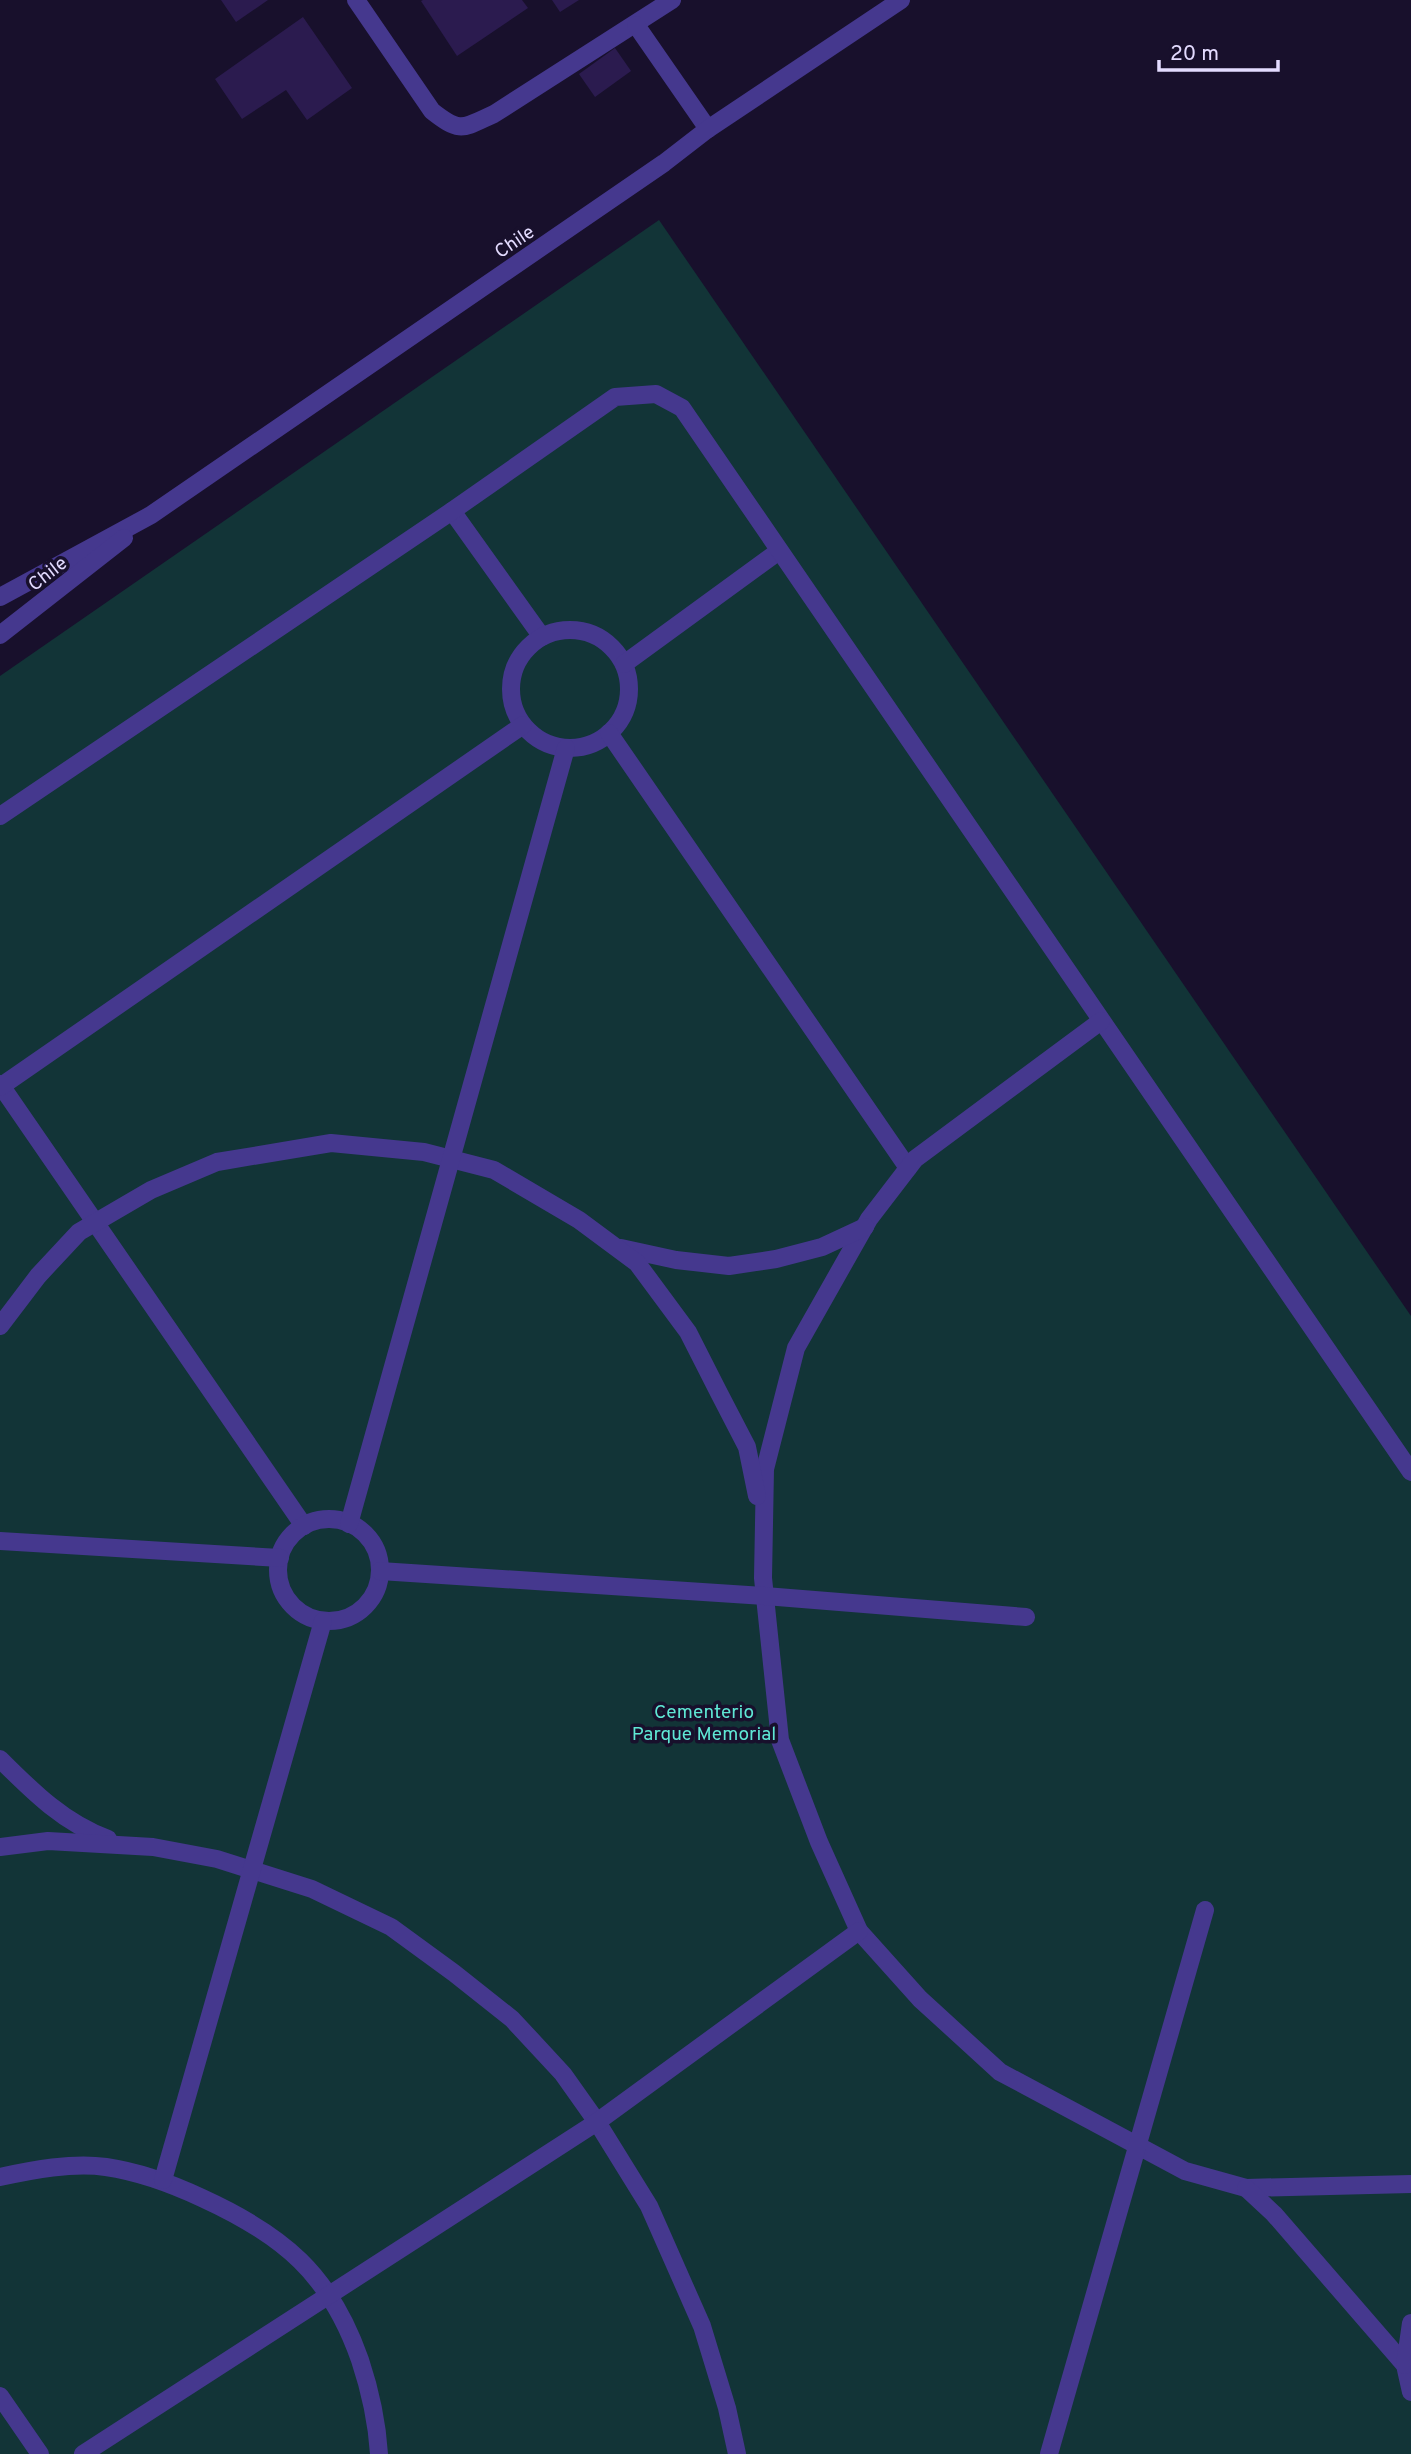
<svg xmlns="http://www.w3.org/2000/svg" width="1411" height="2454" viewBox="0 0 1411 2454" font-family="Overpass,sans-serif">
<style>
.green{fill:#123437}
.building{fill:#2b1b4f}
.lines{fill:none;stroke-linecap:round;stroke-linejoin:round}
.minor{stroke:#45388e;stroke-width:18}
.labels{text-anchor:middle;stroke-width:7;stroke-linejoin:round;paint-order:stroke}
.street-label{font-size:19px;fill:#e3dbff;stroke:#18102c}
.park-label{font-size:19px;fill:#5fe8d5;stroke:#18102c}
</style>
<rect width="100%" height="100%" fill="#18102c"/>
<!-- green -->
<path class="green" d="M659,220L1411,1316V2454H0V676Z"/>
<!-- building -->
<g class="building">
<path d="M221,0H268L236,22Z"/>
<path d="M423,0H522L528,8L457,56L421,1Z"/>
<path d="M552,0H579L560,12Z"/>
<path d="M303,17L352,88L307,120L286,90L242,119L215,79Z"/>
<path d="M615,48L631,71L595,97L579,74Z"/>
</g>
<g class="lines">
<!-- minor -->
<g class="minor">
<path d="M356,0L432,111C461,134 463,128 494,114L672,0"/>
<path d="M636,25L708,129"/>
<path d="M452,511L542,637"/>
<path d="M0,597L151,515L664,163L708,129L901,0"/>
<circle cx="570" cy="689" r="59"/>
<path d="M0,635L124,538"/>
<path d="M624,664L779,551"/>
<path d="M609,733L908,1168"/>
<path d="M0,816L452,511L615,397L656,394L682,408L1411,1472"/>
<path d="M1101,1021L915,1159L869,1219L796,1348L765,1469L763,1578L780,1740L819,1842L859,1931L920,1999L1000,2072L1185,2171L1246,2188L1411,2184"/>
<path d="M0,1084L304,1526"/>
<path d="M0,1087L523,725"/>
<path d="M621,1248L676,1260L729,1266L776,1259L822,1247L865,1227"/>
<path d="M0,1326L38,1276L79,1232L151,1190L217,1162L331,1143L424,1152L494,1170L579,1220L637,1263L688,1332L719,1393L747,1447L757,1496"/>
<circle cx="329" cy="1570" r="51"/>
<path d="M349,1524L566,748"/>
<path d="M0,1541L280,1558"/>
<path d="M380,1571L765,1596L1026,1617"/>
<path d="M0,1759C33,1792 64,1823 108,1839"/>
<path d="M0,1847L48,1841L153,1847L217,1859L312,1889L391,1927L454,1973L512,2019L563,2074L597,2122L649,2206L702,2326L727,2408L737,2454"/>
<path d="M0,2177C32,2170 73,2162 106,2167C140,2172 170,2183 202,2198C283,2235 330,2274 360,2360C370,2390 377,2422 379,2454"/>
<path d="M163,2180L323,1621"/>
<path d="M1246,2188L1274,2214L1405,2365L1411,2392"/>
<path d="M1405,2365L1411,2323"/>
<path d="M0,2396L40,2454"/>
<path d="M83,2454L597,2122L859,1931"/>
<path d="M1049,2454L1205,1910"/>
</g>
</g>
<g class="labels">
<!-- street labels -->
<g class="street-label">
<text transform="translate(514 241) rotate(-34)" y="7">Chile</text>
<text transform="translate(47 573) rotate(-38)" y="7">Chile</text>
</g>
<!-- park labels -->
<g class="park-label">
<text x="704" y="1718">Cementerio<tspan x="704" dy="22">Parque Memorial</tspan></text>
</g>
</g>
<!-- scale -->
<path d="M1159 60v10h119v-10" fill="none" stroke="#e3dbff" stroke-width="3.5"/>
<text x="1170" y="60" font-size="21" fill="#e3dbff" stroke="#18102c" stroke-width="5" paint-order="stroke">20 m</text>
</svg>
